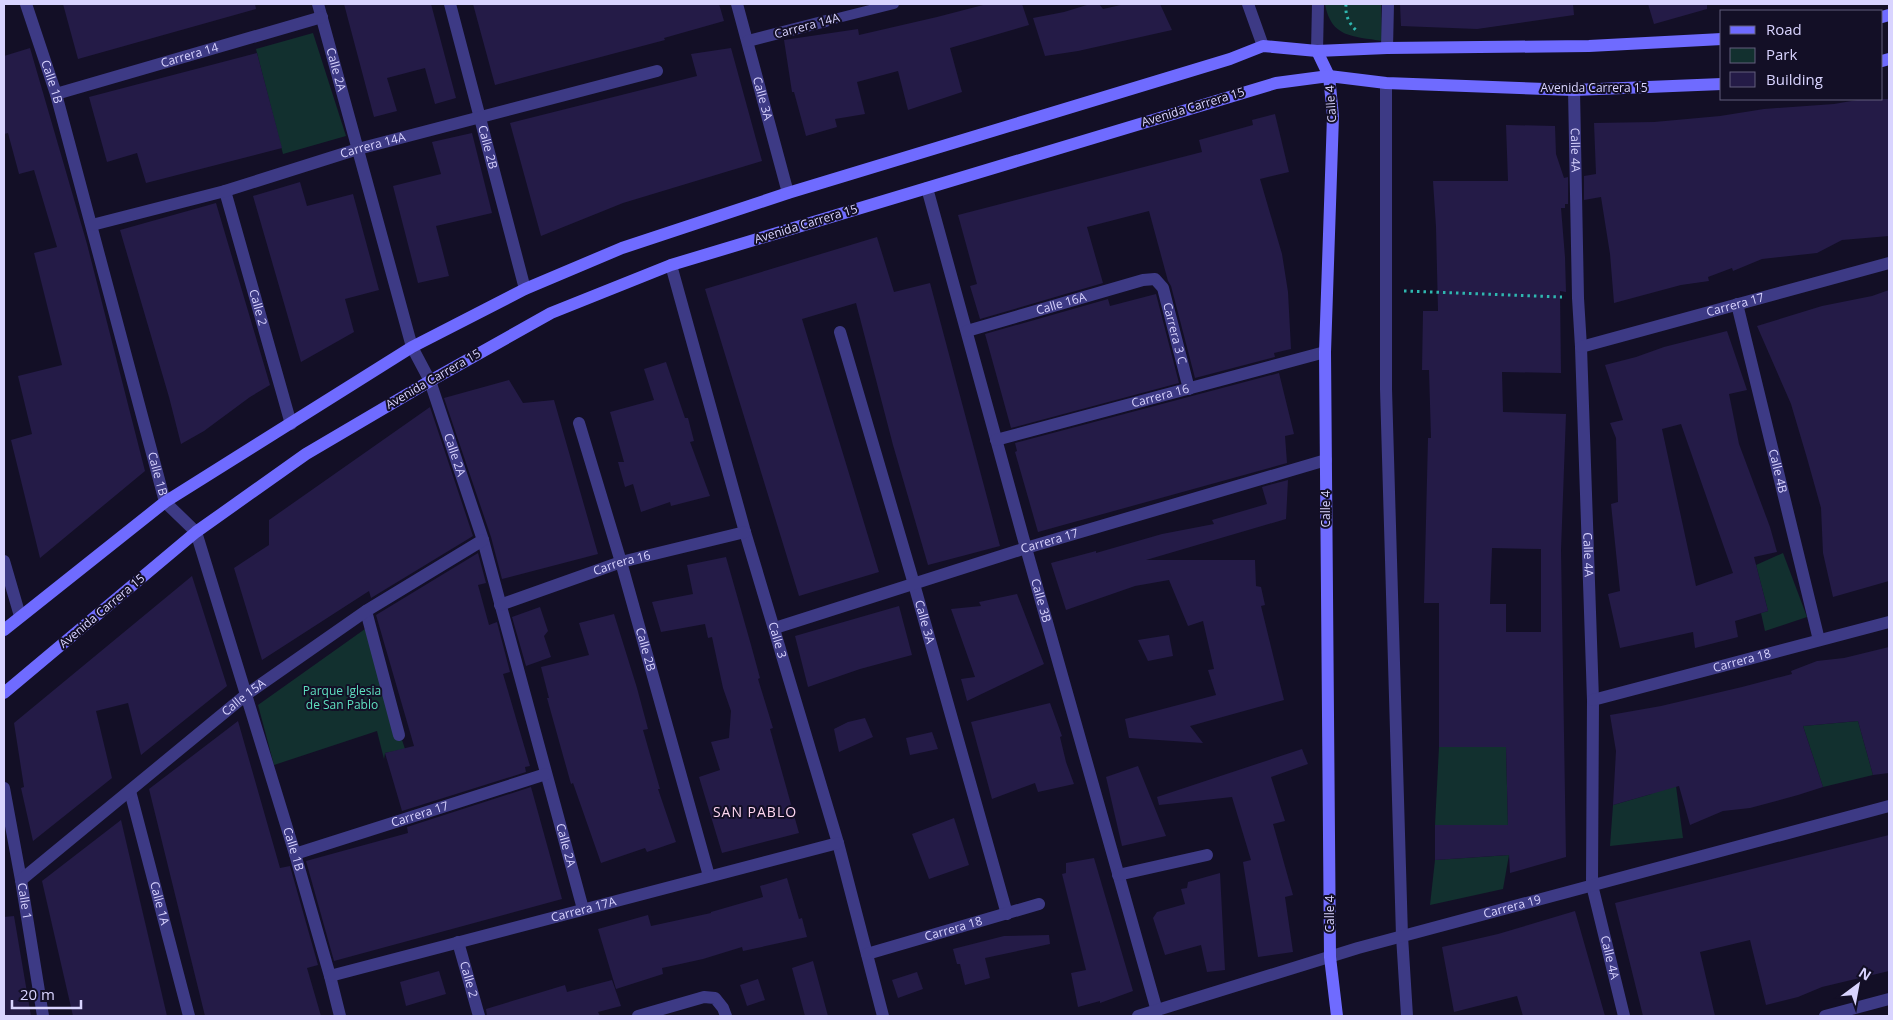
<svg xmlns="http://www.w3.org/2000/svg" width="1893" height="1020" viewBox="0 0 1893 1020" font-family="'Open Sans',sans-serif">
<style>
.green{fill:#12302f}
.building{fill:#241b47;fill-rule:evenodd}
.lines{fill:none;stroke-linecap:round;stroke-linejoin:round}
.path{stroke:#2fb8b0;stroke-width:3;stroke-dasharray:2.5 4;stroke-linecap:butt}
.lane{stroke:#3d3a85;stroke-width:10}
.street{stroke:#3d3a85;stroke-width:12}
.secondary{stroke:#6f6bff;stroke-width:12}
.labels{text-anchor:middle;stroke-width:4;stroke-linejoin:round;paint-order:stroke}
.street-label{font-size:12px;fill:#d9d4ff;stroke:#130f26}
.park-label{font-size:12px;fill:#5fe0c0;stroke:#130f26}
.neighbourhood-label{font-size:14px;letter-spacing:1px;fill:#ffd6f0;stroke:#130f26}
</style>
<rect width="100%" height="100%" fill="#130f26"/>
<!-- green -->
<g class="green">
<path d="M1325,4H1381L1382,41C1353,36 1331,38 1325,4Z"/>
<path d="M313,33L346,136L283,154L256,49Z"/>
<path d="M1783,553L1807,617L1765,631L1761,613L1768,611L1756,565Z"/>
<path d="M365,629L405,749L385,753L384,759L377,731L274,765L258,705Z"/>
<path d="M1858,721L1873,775L1823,787L1803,726Z"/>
<path d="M1439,747H1506L1508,825H1435Z"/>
<path d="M1673,764L1683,838L1610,846L1613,805L1651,794Z"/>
<path d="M1509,855L1503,889L1430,905L1435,860Z"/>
</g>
<!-- building -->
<g class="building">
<path d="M63,4H255L256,9L78,59Z"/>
<path d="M344,4H431L456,98L435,104L425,68L387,78L397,111L374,117Z"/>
<path d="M473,4H719L724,21L664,38L665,40L495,85Z"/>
<path d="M987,4H1022L1029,25L950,48L962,92L908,110L898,71L857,82L865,114L835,119L837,127L806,136L794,92H792L784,40L858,29L859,35L937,17Z"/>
<path d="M1090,4H1099L1103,9L1125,4H1160L1172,30L1078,51L1045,56L1033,18L1064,12Z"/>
<path d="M1400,4H1573L1574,15L1477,29L1401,26Z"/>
<path d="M1648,4H1707V9L1654,24Z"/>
<path d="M30,48L87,244L145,471L40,558L11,440L32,434L18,376L62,365L34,253L57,247L34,170L19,174L8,133L4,134V56Z"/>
<path d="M731,48L762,161L623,203L541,236L510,123L697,76L691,54Z"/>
<path d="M257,53L282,148L146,183L137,153L107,162L89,97Z"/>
<path d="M1863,99H1889V236L1842,240L1817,253L1762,259L1733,271L1732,268L1708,277L1709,281L1681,285L1614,303L1610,254L1601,197L1584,200V176L1596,174L1594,123L1654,122L1720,116L1764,109L1834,104Z"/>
<path d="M1275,114L1289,172L1260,179L1282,254L1288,292L1291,349L1274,353L1275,357L1195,378L1171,286L1168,281L1149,211L1087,227L1103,283L980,319L970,286L977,284L958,215L1202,152L1199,140L1253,125L1252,120Z"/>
<path d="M1506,125L1555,126L1556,154L1564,178L1568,177V204H1565V208H1561L1565,257L1566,292L1560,291L1561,373L1502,372L1503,412L1566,414L1561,550L1566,857L1510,873L1509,855L1435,860V825H1508L1506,747H1439V603H1424L1428,438H1431L1429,370H1422L1423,311H1438L1436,227L1433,181H1508ZM1492,548L1541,549V632H1506V604H1490Z"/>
<path d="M472,133L492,213L436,226L449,276L418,283L393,186L441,174L432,142Z"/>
<path d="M300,182L307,206L353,194L379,290L345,299L354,332L301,362L253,196Z"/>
<path d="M216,203L270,385L250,397L204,431L181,444L169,397L120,230Z"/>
<path d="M877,237L894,292L930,283L1000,546L928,565L893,445L856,303L802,319L879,572L799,596L705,289Z"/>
<path d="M1889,290V581L1833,597L1823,553L1821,508L1807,458L1791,404L1757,326L1822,306L1872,296Z"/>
<path d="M1156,294L1179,383L1011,428L985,334L1108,299L1110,306Z"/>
<path d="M1727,331L1747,390L1729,394L1739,444L1770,527L1777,552L1754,557L1768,611L1735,621L1738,637L1695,648L1693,632L1620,648L1608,594L1620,591L1611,504L1618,502L1616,438L1610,423L1623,420L1605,365L1636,357L1664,347ZM1681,424L1733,573L1696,586L1662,429Z"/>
<path d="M666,362L685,418H688L694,441L690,442L710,496L671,506L670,502L641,512L633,484L625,487L618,462H624L610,412L654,400L644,369Z"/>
<path d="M1279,373L1294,434L1285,436L1287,463L1038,532L1015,452L1017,451L1015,443Z"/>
<path d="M509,380L523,403L554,400L598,554L502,579L491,537L444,398Z"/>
<path d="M430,407L473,536L371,598L369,591L262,660L234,568L269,545V520Z"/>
<path d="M1288,480L1286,519L1146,560H1255L1256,586L1261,587L1265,605L1261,606L1284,700L1190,726L1203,743L1129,738L1125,719L1216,695L1208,670L1214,669L1203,621L1188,626L1169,580L1135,586L1066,610L1051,563L1096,551V553L1162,534L1214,524L1212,520L1267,504L1262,487Z"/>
<path d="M478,553L486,583L478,585L489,625L497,622L510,672L503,674L530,766L525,767L526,772L402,811L385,753L414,746L376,615Z"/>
<path d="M726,557L751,645L760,678L758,679L773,728L770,729L799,833L722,853L699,777L720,770L711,742L729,738L731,711L723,688L712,637L708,638L705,624L661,632L652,602L693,594L687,565Z"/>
<path d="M192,576L227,686L141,755L128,703L96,711L112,778L33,841L21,788L24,787L14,723Z"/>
<path d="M1017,594L1044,664L967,701L961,679L975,677L951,609L981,606L979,602Z"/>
<path d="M899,606L912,655L860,669L808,687L795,636Z"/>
<path d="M540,607L548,631L544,636L551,657L526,666L512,617Z"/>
<path d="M614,614L637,688L648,729L643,730L660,789H658L676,842L647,852L645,848L601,863L573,783L571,784L547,698H549L541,667L589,655L579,623Z"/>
<path d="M1169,635L1173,656L1148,661L1138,640Z"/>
<path d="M1889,647V773L1873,775L1858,721L1803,726L1823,787L1798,795L1750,808L1723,811L1690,825L1679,786L1613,805L1616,751L1610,715L1661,706L1742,687L1792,674L1791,671L1817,661L1844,658Z"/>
<path d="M1050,703L1062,736L1060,737L1066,762L1074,784L1038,792L1035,783L992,799L971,722Z"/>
<path d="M865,718L873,737L839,752L834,729L848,722Z"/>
<path d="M238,721L280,868L290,866L318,965L307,968L321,1016H205L149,789Z"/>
<path d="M932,732L938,749L910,755L906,738Z"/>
<path d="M1302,749L1308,764L1271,777L1285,821L1273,824L1293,895L1285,897L1293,952L1258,957L1243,862L1251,860L1232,797L1159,805L1157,797Z"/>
<path d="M1138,766L1166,836L1122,846L1106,777Z"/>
<path d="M531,787L562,899L334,961L306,861L408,833L407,827Z"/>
<path d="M954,818L969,865L929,879L912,834Z"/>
<path d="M121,820L167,1016H73L42,881Z"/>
<path d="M1889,835V971L1822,987L1798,997L1766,1005L1750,940L1700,952L1715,1016H1643L1615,903Z"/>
<path d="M1094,858L1133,991L1100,1003V1001L1078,1007L1071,973L1086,970L1062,874L1066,873V863Z"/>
<path d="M1220,873L1225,970L1207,972L1201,945L1165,955L1153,918L1157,912L1185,904L1181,889L1187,888L1188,882Z"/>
<path d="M787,878L799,919L802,918L807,937L743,951L742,947L703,959L662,968L663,974L616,989L598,929L648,915L651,926L711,913V912L763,897L760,886Z"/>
<path d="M1575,911L1605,1016H1523L1517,996L1454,1012L1442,947L1498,934Z"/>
<path d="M14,916L31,1016H4V917Z"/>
<path d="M1049,935L1050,944L985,958L990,978L965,985L960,964H957L953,949L1004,936Z"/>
<path d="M813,961L828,1016H805L801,1001L792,968Z"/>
<path d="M439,971L446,994L406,1006L400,982Z"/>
<path d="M917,972L923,989L898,998L892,980Z"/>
<path d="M758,979L765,1000L747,1006L740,985Z"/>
<path d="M612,980L621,1006L598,1012L600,1016H487L486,1009L565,985L567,992Z"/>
</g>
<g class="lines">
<!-- path -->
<g class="path">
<path d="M1346,4C1345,16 1349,24 1358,32"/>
<path d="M1404,291L1562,297"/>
</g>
<!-- lane -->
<path class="lane" d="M826,21L894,4"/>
<!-- street -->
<g class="street">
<path id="s1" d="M26,4L56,94L165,502L196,532L295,854L330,976L340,1016"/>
<path id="s2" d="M318,4L412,347L430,381L483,540L583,909"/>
<path id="s3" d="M450,4L525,289"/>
<path id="s4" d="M737,4L788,193"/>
<path d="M1248,4L1263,46"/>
<path d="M748,41L826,21"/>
<path d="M1387,48L1388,4"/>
<path d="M1317,51L1318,4"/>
<path d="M1386,83V389L1402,936L1407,1016"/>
<path id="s5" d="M1574,90L1578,298L1581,347L1593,700L1592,885L1624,1016"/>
<path id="s6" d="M56,94L322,17"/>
<path id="s7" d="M927,188L1026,548L1157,1011"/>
<path id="s8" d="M225,191L291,424"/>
<path id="s9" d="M92,225L225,191L358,149L657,71"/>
<path id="s10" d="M671,265L745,532L838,843L883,1016"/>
<path id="s11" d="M1737,304L1819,640"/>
<path id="s12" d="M967,331L1143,280L1155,279L1163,288L1189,389"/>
<path id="s13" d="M840,332L914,584L1007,914"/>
<path id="s14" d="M1581,347L1889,263"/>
<path id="s15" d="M579,423L621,562L709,876"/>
<path id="s16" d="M996,440L1325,352"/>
<path d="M4,561L20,616"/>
<path id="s17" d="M500,605L621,562L745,532"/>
<path d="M366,611L399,735"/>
<path id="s18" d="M775,628L1026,548L1326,460"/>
<path id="s19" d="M1593,700L1889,622"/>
<path id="s20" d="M4,788L21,880L43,1016"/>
<path id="s21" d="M130,791L189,1016"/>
<path id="s22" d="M295,854L546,774"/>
<path d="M1118,875L1207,855"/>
<path id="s23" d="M21,880L247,694L366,611L483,540"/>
<path id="s24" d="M458,942L479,1016"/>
<path id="s25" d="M867,954L1039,904"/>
<path id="s26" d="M330,976L838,843"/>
<path d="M638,1016L704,997L715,998L723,1008L726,1016"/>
<path id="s27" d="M1138,1016L1358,948L1889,806"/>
<path d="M1825,1016L1889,999"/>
</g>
<!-- secondary -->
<g class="secondary">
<path d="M1882,17L1889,15"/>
<path d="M1317,51L1329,76L1333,116L1325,352L1330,957L1337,1016"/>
<path d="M1882,61L1889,59"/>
<path d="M4,630L165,502L412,347L525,289L622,248L788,193L1230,59L1263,46L1317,51L1387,48L1589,46L1722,39"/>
<path d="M4,693L196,532L306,454L430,381L551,313L671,265L1276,83L1329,76L1386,83L1574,90L1722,84"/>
</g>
</g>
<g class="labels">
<!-- street labels -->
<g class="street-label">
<text transform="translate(807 26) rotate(-15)" y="4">Carrera 14A</text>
<text dy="4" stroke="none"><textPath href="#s6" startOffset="139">Carrera 14</textPath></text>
<text dy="4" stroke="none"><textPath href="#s2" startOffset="68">Calle 2A</textPath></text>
<text dy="4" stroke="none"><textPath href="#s1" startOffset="82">Calle 1B</textPath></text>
<text x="1594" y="92">Avenida Carrera 15</text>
<text dy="4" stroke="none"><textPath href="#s4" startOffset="98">Calle 3A</textPath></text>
<text transform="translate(1331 104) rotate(-94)" y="4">Calle 4</text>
<text transform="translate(1193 107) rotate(-17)" y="4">Avenida Carrera 15</text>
<text dy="4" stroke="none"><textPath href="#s9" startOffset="292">Carrera 14A</textPath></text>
<text dy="4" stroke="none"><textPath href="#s3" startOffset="148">Calle 2B</textPath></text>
<text dy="4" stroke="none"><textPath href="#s5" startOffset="60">Calle 4A</textPath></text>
<text transform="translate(806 224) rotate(-17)" y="4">Avenida Carrera 15</text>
<text dy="4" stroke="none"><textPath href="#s12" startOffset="98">Calle 16A</textPath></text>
<text dy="4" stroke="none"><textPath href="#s14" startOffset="160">Carrera 17</textPath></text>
<text dy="4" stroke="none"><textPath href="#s8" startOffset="121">Calle 2</textPath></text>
<text dy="4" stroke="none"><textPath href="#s12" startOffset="254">Carrera 3 C</textPath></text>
<text transform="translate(433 379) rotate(-30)" y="4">Avenida Carrera 15</text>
<text dy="4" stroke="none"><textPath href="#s16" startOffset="170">Carrera 16</textPath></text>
<text dy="4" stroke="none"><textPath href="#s2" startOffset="472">Calle 2A</textPath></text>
<text dy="4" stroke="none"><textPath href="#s11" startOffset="172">Calle 4B</textPath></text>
<text dy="4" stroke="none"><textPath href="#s1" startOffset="488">Calle 1B</textPath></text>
<text transform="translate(1326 509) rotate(-90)" y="4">Calle 4</text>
<text dy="4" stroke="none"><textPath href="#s18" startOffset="288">Carrera 17</textPath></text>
<text dy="4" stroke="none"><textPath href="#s5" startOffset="465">Calle 4A</textPath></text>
<text dy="4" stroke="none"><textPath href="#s17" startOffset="129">Carrera 16</textPath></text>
<text dy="4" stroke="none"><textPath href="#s7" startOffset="428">Calle 3B</textPath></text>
<text transform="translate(102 611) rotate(-40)" y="4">Avenida Carrera 15</text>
<text dy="4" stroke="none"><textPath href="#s13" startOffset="302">Calle 3A</textPath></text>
<text dy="4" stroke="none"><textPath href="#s10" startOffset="390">Calle 3</textPath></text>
<text dy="4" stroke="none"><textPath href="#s15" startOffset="236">Calle 2B</textPath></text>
<text dy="4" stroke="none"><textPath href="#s19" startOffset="154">Carrera 18</textPath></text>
<text dy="4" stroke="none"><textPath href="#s23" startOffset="288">Calle 15A</textPath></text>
<text dy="4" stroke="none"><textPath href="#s22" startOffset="131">Carrera 17</textPath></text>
<text dy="4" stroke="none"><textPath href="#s2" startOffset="878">Calle 2A</textPath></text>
<text dy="4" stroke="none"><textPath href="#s1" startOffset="892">Calle 1B</textPath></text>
<text dy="4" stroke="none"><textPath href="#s20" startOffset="115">Calle 1</textPath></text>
<text dy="4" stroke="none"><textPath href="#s21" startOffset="116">Calle 1A</textPath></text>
<text dy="4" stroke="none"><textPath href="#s27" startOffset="390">Carrera 19</textPath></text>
<text dy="4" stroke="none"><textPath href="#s26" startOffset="262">Carrera 17A</textPath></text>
<text transform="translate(1330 914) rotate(-90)" y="4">Calle 4</text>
<text dy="4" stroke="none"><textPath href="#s25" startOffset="90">Carrera 18</textPath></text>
<text dy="4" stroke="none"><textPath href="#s5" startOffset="870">Calle 4A</textPath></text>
<text dy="4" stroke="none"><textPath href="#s24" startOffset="39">Calle 2</textPath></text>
</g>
<!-- park labels -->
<g class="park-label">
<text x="342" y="695">Parque Iglesia<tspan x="342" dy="14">de San Pablo</tspan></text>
</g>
<!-- neighbourhood labels -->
<g class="neighbourhood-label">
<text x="755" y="817">SAN PABLO</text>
</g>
</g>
<!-- border -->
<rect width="1893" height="1020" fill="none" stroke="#d9d4ff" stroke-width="10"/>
<!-- legend -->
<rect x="1720" y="10" width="162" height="90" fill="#130f26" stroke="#625e7d"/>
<rect x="1730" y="26" width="25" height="8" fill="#6f6bff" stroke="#625e7d"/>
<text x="1766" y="35" font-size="15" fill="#d9d4ff">Road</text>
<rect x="1730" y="48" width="25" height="15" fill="#12302f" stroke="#625e7d"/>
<text x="1766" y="60" font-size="15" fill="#d9d4ff">Park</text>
<rect x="1730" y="72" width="25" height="15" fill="#241b47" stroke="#625e7d"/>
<text x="1766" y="85" font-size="15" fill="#d9d4ff">Building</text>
<!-- north arrow -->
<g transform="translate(1858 985) rotate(32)" stroke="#130f26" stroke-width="4" paint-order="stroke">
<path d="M0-4L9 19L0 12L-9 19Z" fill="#d9d4ff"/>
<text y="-8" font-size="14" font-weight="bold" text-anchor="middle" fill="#d9d4ff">N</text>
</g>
<!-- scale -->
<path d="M12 1000v8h69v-8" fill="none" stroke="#d9d4ff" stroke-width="2.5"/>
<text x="20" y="1000" font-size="15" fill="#d9d4ff" stroke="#130f26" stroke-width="4" paint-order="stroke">20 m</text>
</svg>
